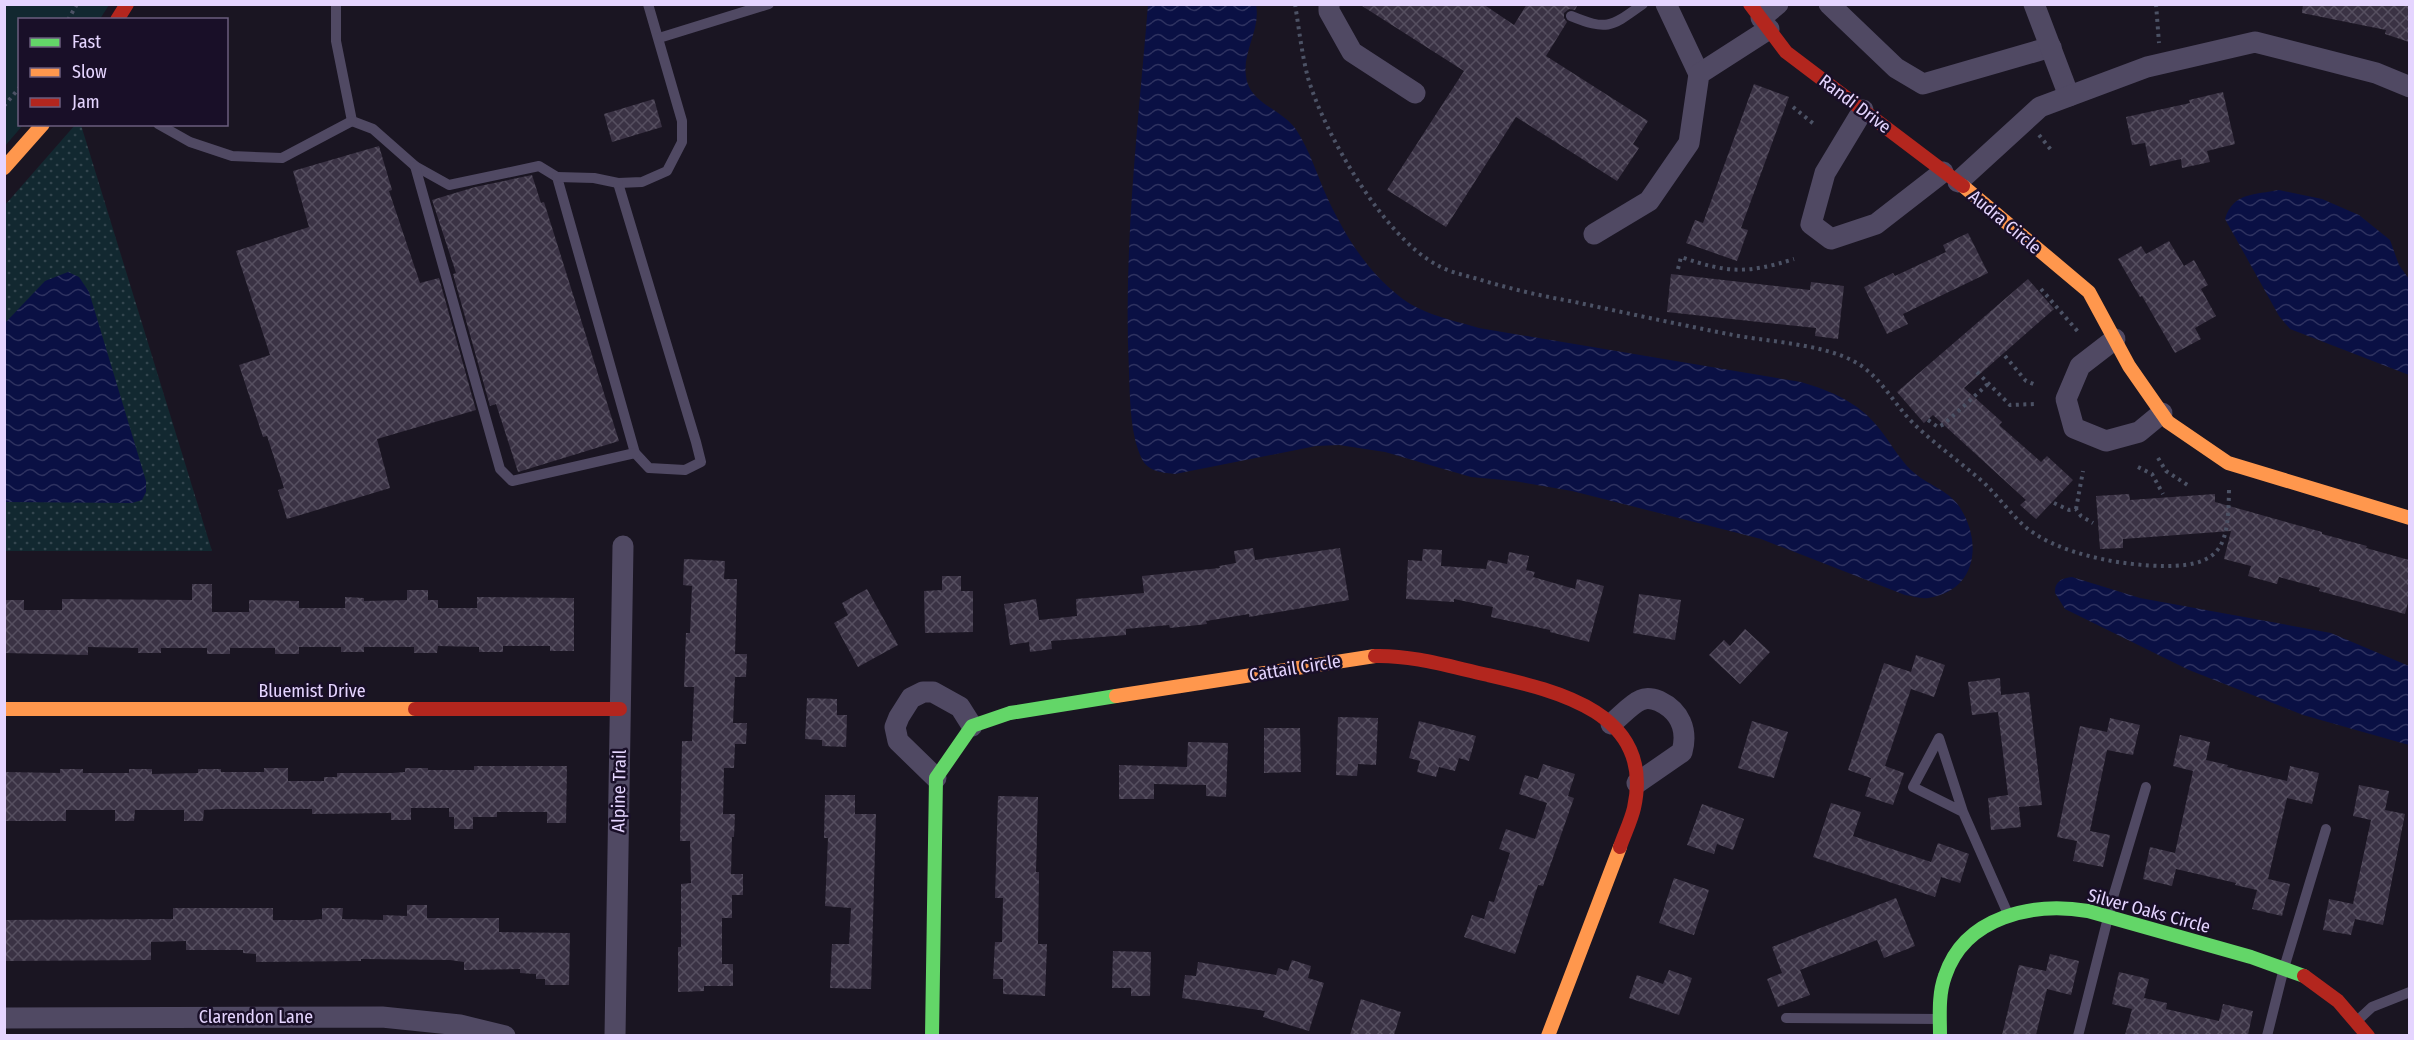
<svg xmlns="http://www.w3.org/2000/svg" width="2414" height="1040" viewBox="0 0 2414 1040" font-family="'Fira Sans Condensed',sans-serif">
<style>
.grass{fill:url(#grass-dots)}
.park{fill:#122830}
.water{fill:url(#water-waves)}
.building{fill:url(#building-cross-hatch)}
.lines{fill:none;stroke-linecap:round;stroke-linejoin:round}
.path{stroke:#4c5265;stroke-width:4;stroke-dasharray:3 4.5;stroke-linecap:butt}
.lane{stroke:#504963;stroke-width:10}
.street{stroke:#504963;stroke-width:21}
.fast{stroke:#63d668;stroke-width:14}
.slow{stroke:#ff974d;stroke-width:14}
.jam{stroke:#b3261e;stroke-width:14}
.labels{text-anchor:middle;stroke-width:5;stroke-linejoin:round;paint-order:stroke}
.street-label{font-size:18px;fill:#e5d5ff;stroke:#190f28}
</style>
<defs>
<pattern id="grass-dots" width="8" height="8" patternUnits="userSpaceOnUse" patternTransform="scale(1.5)"><rect width="8" height="8" fill="#122830"/><path d="M2 2h.1M6 6h.1" fill="none" stroke="#34464f" stroke-width="1.8" stroke-linecap="round"/></pattern>
<pattern id="water-waves" width="16" height="10" patternUnits="userSpaceOnUse" patternTransform="scale(1.5)"><rect width="16" height="10" fill="#0a1044"/><path d="M0 5q4-4 8 0t8 0" fill="none" stroke="#2e3260"/></pattern>
<pattern id="building-cross-hatch" width="8" height="8" patternUnits="userSpaceOnUse" patternTransform="scale(1.5)"><rect width="8" height="8" fill="#3a3244"/><path d="M0 0l8 8M0 8l8-8" fill="none" stroke="#564f60"/></pattern>
</defs>
<rect width="100%" height="100%" fill="#1a1522"/>
<!-- grass -->
<path class="grass" d="M75,125H81L212,551H5V205Z"/>
<!-- park -->
<path class="park" d="M5,5H109L100,19L20,20V124L23,125L5,146Z"/>
<!-- water -->
<g class="water">
<path d="M1148,5H1256C1261,29 1242,52 1246,76C1249,104 1283,109 1297,131C1310,151 1317,175 1327,197C1344,234 1366,270 1399,296C1421,314 1452,320 1479,328L1801,382C1831,391 1858,402 1878,427C1890,441 1898,458 1912,471C1926,484 1948,490 1959,506C1983,542 1977,591 1928,598C1921,599 1912,596 1905,595L1761,539L1726,530L1572,491L1514,481L1471,477L1385,452L1339,445L1316,446L1175,474C1164,473 1150,472 1143,461C1130,437 1130,398 1129,372C1123,249 1138,127 1148,5Z"/>
<path d="M2279,190L2322,199L2359,215L2390,240L2399,265L2409,279V375L2290,329L2279,316L2225,219C2233,192 2255,195 2279,190Z"/>
<path d="M68,272L79,277L89,292L146,481V492L142,500L132,503L5,502V323L45,281Z"/>
<path d="M2072,577L2140,598L2331,633L2409,666V745L2303,715L2189,670L2065,609L2055,593C2054,582 2062,578 2072,577Z"/>
</g>
<!-- building -->
<g class="building">
<path d="M1359,4H1483L1514,25L1527,4H1578L1575,10L1569,9L1564,13V18L1567,22L1546,56L1648,121L1633,144L1639,148L1617,181L1516,117L1446,227L1387,190L1464,71Z"/>
<path d="M2303,4H2409V42L2385,34L2386,30L2302,13Z"/>
<path d="M1754,84L1789,97L1741,228L1748,230L1737,261L1686,243L1695,220L1703,223Z"/>
<path d="M2223,92L2235,144L2207,151L2210,162L2182,168L2181,159L2150,166L2145,143L2132,145L2126,117L2190,103L2189,100Z"/>
<path d="M654,99L662,127L612,142L604,114Z"/>
<path d="M379,146L392,190L389,191L420,283L439,278L476,410L377,439L390,488L287,519L278,490L284,488L267,436L263,437L239,365L270,355L236,251L309,227L293,171Z"/>
<path d="M532,175L541,203L544,202L619,441L518,472L496,404L490,406L453,274L456,273L432,200L475,187Z"/>
<path d="M1968,233L1988,273L1903,314L1908,324L1887,334L1864,287L1893,273L1895,276L1946,252L1943,245Z"/>
<path d="M2169,241L2184,266L2194,260L2208,285L2201,289L2216,316L2195,328L2201,339L2175,353L2142,296L2140,297L2118,259L2141,246L2146,254Z"/>
<path d="M1671,274L1810,290L1811,282L1844,286L1838,339L1815,336L1816,328L1667,312Z"/>
<path d="M2028,279L2054,309L1964,388L2002,422L1999,425L2041,462L2047,456L2073,480L2036,519L2020,505L2026,500L1933,415L1924,423L1897,392Z"/>
<path d="M2129,494L2130,500L2215,494V502L2322,532V534L2367,546L2366,548L2409,560V598L2405,614L2319,591L2320,588L2279,577L2277,584L2248,576L2251,566L2224,559L2231,531L2123,539V548L2100,549L2096,496Z"/>
<path d="M1253,548L1255,560L1340,548L1349,600L1249,617V614L1206,621L1207,624L1170,628L1169,625L1126,629V635L1051,641L1052,649L1030,652L1029,642L1010,645L1004,604L1036,599L1039,620L1077,616L1076,599L1144,593L1142,576L1220,568L1219,566L1236,563L1234,551Z"/>
<path d="M1423,549L1442,550L1441,566L1486,569L1488,560L1507,564L1509,552L1529,556L1526,570L1535,572L1533,577L1575,589L1577,579L1604,586L1589,642L1550,632V630L1491,617L1493,607L1454,599V602L1406,599L1408,560L1422,561Z"/>
<path d="M684,559L725,561L724,579H737L735,654H747L746,677H735L733,723H747L746,744H735L734,768H724L723,814H735L734,837H732L731,874H743V895H732V918H722V964H733V986H704V991L678,992V947H681V884L691,883L690,841H680L682,741H692L694,687H684L686,633H690L692,586L683,585Z"/>
<path d="M942,576H961V591H973V632L925,633L924,591L942,590Z"/>
<path d="M192,584H212V612H249V600L299,601V608H345V597L364,598V601L407,600V590H428V600H438V608H477V597L574,598V651H550V646H503V652H479V647L438,646L437,653H414V647H364V652H341V647H299V654H275V648H230V654H207V648H161V653H138V648L88,647V655L4,653V600H24V610H62V599L192,600Z"/>
<path d="M867,589L898,645L858,667L834,623L848,615L842,603Z"/>
<path d="M1639,594L1681,600L1675,640L1633,633Z"/>
<path d="M1745,629L1770,652L1740,684L1709,655L1724,640L1730,646Z"/>
<path d="M1916,655L1945,665L1934,697L1911,689L1885,766L1904,773L1893,805L1865,796L1871,778L1848,770L1884,663L1911,672Z"/>
<path d="M2000,678L2001,695L2029,692L2042,805L2019,807L2021,827L1991,830L1988,798L2008,795L1998,712L1972,715L1968,682Z"/>
<path d="M807,698L837,699V715H847L846,747L822,746V740L805,739Z"/>
<path d="M1338,717L1378,718L1376,765L1358,764L1357,776L1336,775Z"/>
<path d="M2110,718L2140,725L2133,755L2107,750L2090,831L2110,835L2103,867L2073,861L2077,841L2057,837L2080,726L2107,732Z"/>
<path d="M1419,721L1476,736L1469,761L1459,758L1455,771L1439,767L1436,777L1417,772L1420,761L1409,758Z"/>
<path d="M1752,721L1788,732L1774,778L1738,768Z"/>
<path d="M1264,728H1300L1301,772L1264,773Z"/>
<path d="M2180,735L2210,742L2206,760L2228,765L2227,767L2287,781L2290,766L2319,773L2312,804L2287,798L2268,879L2290,884L2282,916L2252,909L2257,890L2235,885L2236,883L2176,869L2172,886L2143,879L2150,847L2175,853L2193,771L2173,766Z"/>
<path d="M1188,742L1228,743L1226,797L1206,796V785L1154,784V799H1119V765L1187,767Z"/>
<path d="M1543,764L1575,774L1568,796L1574,798L1543,886L1538,885L1515,954L1464,937L1472,915L1484,919L1489,901L1494,902L1510,853L1499,849L1506,829L1535,839L1547,803L1519,794L1525,775L1538,779Z"/>
<path d="M474,766H567L566,823H547V812H497V817H473V829H454V817H449V808H411V820H391V813L312,814V809H221L204,810L203,821H184V810H135L134,821H115V810H66V821H4V772L60,773V769H83V773H129V769H152V774L198,773V769H221V772H264V768H288V781H324V777H337V773H392L405,772V768H428V770H474Z"/>
<path d="M2359,785L2389,791L2385,810L2405,814L2383,925L2355,919L2351,935L2323,930L2329,899L2353,904L2371,820L2353,816Z"/>
<path d="M825,795H855V814H876L871,989L830,988L832,944H849L851,908L825,906L828,838H824Z"/>
<path d="M998,796L1038,797L1036,872H1039L1038,944H1047L1045,996L1003,994V979H993L995,942H1002L1003,898H995Z"/>
<path d="M1831,803L1861,812L1853,836L1931,862L1938,843L1969,854L1960,883L1941,877L1935,897L1813,857Z"/>
<path d="M1702,804L1744,819L1733,850L1717,844L1714,854L1687,845Z"/>
<path d="M1674,878L1709,890L1694,935L1659,923Z"/>
<path d="M1896,898L1915,946L1884,958L1877,940L1800,970L1810,995L1778,1007L1767,979L1782,973L1772,947Z"/>
<path d="M407,905H427V918H499V932L570,933L569,985H545V979H536V974L520,973V969L464,970V962L450,960L361,959V961L256,962V954L243,953V950H186V941L151,942V960L4,961V920L173,919V908H273V920H312L322,919V908H343L342,919L383,920V915L407,916Z"/>
<path d="M1113,951L1151,952L1150,996H1131V988H1112Z"/>
<path d="M2050,954L2079,961L2071,995L2047,989L2036,1035H2002L2019,965L2046,971Z"/>
<path d="M1292,960L1311,966L1308,978L1324,983L1309,1031L1263,1017L1265,1011L1182,998L1185,975L1196,976L1198,962L1276,975L1278,968L1288,971Z"/>
<path d="M1669,970L1692,978L1679,1015L1629,998L1637,975L1663,984Z"/>
<path d="M2119,972L2149,979L2144,998L2167,1003L2166,1009L2219,1021L2223,1004L2253,1011L2248,1035H2125L2132,1009L2112,1004Z"/>
<path d="M1361,999L1401,1012L1394,1035H1350Z"/>
</g>
<g class="lines">
<!-- path -->
<g class="path">
<path d="M1295,4C1299,29 1302,55 1308,78C1325,135 1384,237 1437,265C1449,272 1464,275 1478,279C1510,289 1542,296 1575,302C1626,313 1677,324 1728,334C1766,342 1821,343 1855,362C1880,375 1895,406 1915,425C1936,445 1960,462 1982,481C1997,495 2006,508 2020,522C2052,554 2123,566 2166,566C2225,566 2228,542 2229,490"/>
<path d="M2156,4L2159,43"/>
<path d="M68,20L77,4"/>
<path d="M4,106L20,87"/>
<path d="M1793,107L1815,125"/>
<path d="M2039,135L2052,151"/>
<path d="M1678,269L1681,257C1727,273 1747,274 1794,259"/>
<path d="M2041,289L2080,334"/>
<path d="M2005,356L2026,381L2036,385"/>
<path d="M1977,372L2010,405L2034,404"/>
<path d="M1928,420L1938,427L1944,424L1989,383"/>
<path d="M2158,458L2166,471L2189,486"/>
<path d="M2138,467L2152,474L2163,494"/>
<path d="M2054,503L2069,510L2076,509L2081,516L2093,523"/>
<path d="M2076,509L2083,471"/>
</g>
<!-- lane -->
<g class="lane">
<path d="M336,4V41L352,121L373,129L415,166L449,185L539,166L557,177L635,453L649,468L685,470L701,462L696,442L618,183L642,182L667,171L682,142V121L648,4"/>
<path d="M1571,16C1608,31 1611,27 1643,4"/>
<path d="M659,38L769,4"/>
<path d="M158,124L190,142L232,156L282,158L352,121"/>
<path d="M415,166L500,469L512,481L635,453"/>
<path d="M557,177L594,178L618,183"/>
<path d="M1963,812L1939,738L1913,787L1963,812L2008,914"/>
<path d="M1786,1018L1940,1019"/>
<path d="M2358,1020L2372,1007L2410,992"/>
<path d="M2078,1036L2114,894L2146,787"/>
<path d="M2267,1036L2284,968L2326,829"/>
</g>
<!-- street -->
<g class="street">
<path d="M1329,4V11L1352,52L1415,93"/>
<path d="M1666,4L1699,74"/>
<path d="M1829,4L1896,68L1923,84L2051,47"/>
<path d="M2034,4L2069,96"/>
<path d="M1761,18L1778,4"/>
<path d="M1863,110L1825,173L1811,224L1831,239L1876,224L1943,172"/>
<path d="M1958,182L2040,107L2147,67L2255,42L2376,73L2410,87"/>
<path d="M1594,234L1649,201L1689,143L1699,74L1769,29"/>
<path d="M2115,339L2080,366L2066,399L2074,428L2106,441L2139,432L2162,413"/>
<path d="M1611,724C1620,717 1631,704 1641,700C1647,697 1654,699 1659,701C1680,711 1688,730 1682,752L1637,783"/>
<path d="M936,778L898,741L895,727L899,717L911,698L923,692H933L960,707L972,726"/>
<path d="M4,1018L382,1017L460,1025L505,1036"/>
<path d="M615,1036L623,546"/>
</g>
<!-- fast -->
<g class="fast">
<path d="M932,1036L936,778L972,726L1010,713L1116,696"/>
<path d="M1940,1036C1940,1016 1938,995 1945,976C1965,916 2033,902 2088,911L2251,957L2304,976"/>
</g>
<!-- slow -->
<g class="slow">
<path d="M4,168L43,124"/>
<path d="M1963,186L2089,292L2129,366L2168,422L2228,463L2410,518"/>
<path d="M1116,696L1375,656"/>
<path d="M4,709H415"/>
<path d="M1548,1036L1620,847"/>
</g>
<!-- jam -->
<g class="jam">
<path d="M1750,4L1786,52L1963,186"/>
<path d="M117,20L127,4"/>
<path d="M1375,656C1413,655 1451,667 1488,675C1558,691 1655,713 1634,808C1631,821 1624,835 1620,847"/>
<path d="M415,709H620"/>
<path d="M2304,976L2338,1001L2368,1036"/>
</g>
</g>
<g class="labels">
<!-- street labels -->
<g class="street-label">
<text transform="translate(1855 104) rotate(37)" y="6">Randi Drive</text>
<text transform="translate(2005 222) rotate(40)" y="6">Audra Circle</text>
<text transform="translate(1295 668) rotate(-9)" y="6">Cattail Circle</text>
<text x="312" y="697">Bluemist Drive</text>
<text transform="translate(619 791) rotate(-89)" y="6">Alpine Trail</text>
<text transform="translate(2149 911) rotate(15)" y="6">Silver Oaks Circle</text>
<text x="256" y="1023">Clarendon Lane</text>
</g>
</g>
<!-- border -->
<rect width="2414" height="1040" fill="none" stroke="#e5d5ff" stroke-width="12"/>
<!-- legend -->
<rect x="18" y="18" width="210" height="108" fill="#190f28" stroke="#6b5e7e" stroke-width="1.5"/>
<rect x="30" y="38" width="30" height="9" fill="#63d668" stroke="#6b5e7e" stroke-width="1.5"/>
<text x="72" y="48" font-size="18" fill="#e5d5ff">Fast</text>
<rect x="30" y="68" width="30" height="9" fill="#ff974d" stroke="#6b5e7e" stroke-width="1.5"/>
<text x="72" y="78" font-size="18" fill="#e5d5ff">Slow</text>
<rect x="30" y="98" width="30" height="9" fill="#b3261e" stroke="#6b5e7e" stroke-width="1.5"/>
<text x="72" y="108" font-size="18" fill="#e5d5ff">Jam</text>
</svg>
